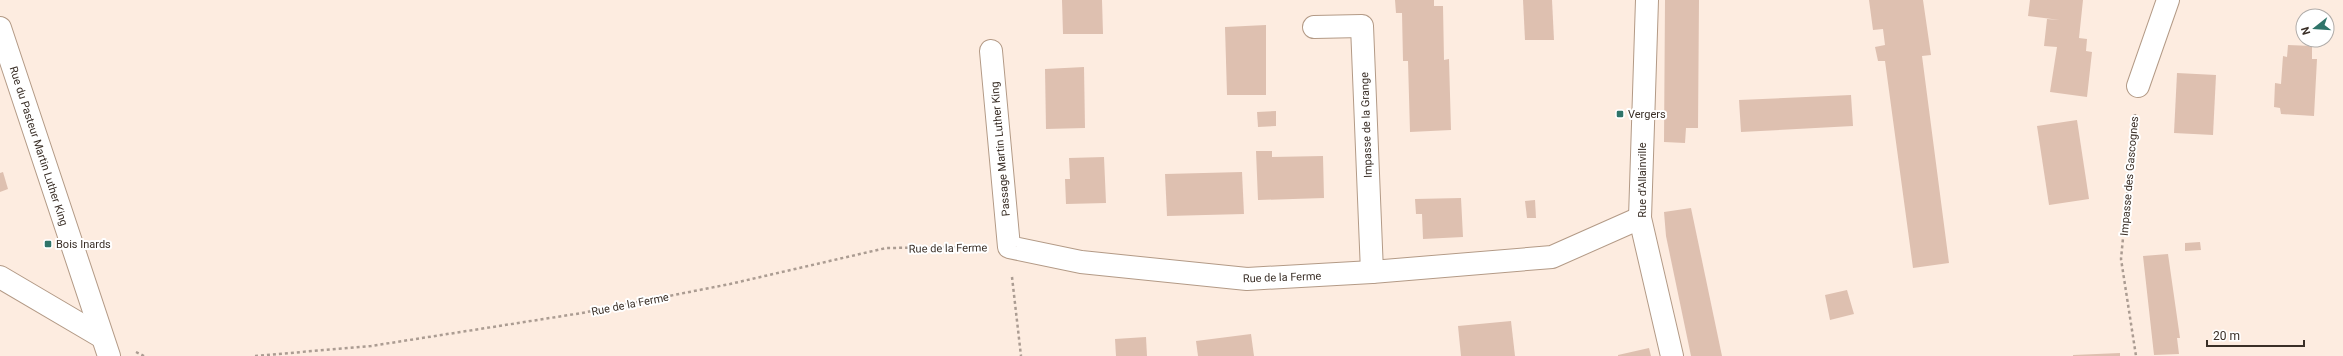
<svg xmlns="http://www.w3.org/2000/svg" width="2343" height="356" viewBox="0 0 2343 356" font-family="Roboto,sans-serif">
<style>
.building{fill:#dec0b0}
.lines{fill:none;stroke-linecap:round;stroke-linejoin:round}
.minor-casing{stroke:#b39a86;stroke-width:24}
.tertiary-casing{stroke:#b39a86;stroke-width:24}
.path{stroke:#ab9c92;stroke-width:2.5;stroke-dasharray:3 3;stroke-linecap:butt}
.minor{stroke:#fff;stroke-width:22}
.tertiary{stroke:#fff;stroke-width:22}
.poi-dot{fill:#2f7469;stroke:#fff;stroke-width:1.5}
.labels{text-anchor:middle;stroke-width:4;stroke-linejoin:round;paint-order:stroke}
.poi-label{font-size:11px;fill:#3a2f27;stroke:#fff;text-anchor:start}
.street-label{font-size:11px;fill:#3a2f27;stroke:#fff}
</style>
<rect width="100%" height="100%" fill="#fdece0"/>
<!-- building -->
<g class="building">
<path d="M1062,0H1102L1103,34H1063Z"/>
<path d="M1395,0H1434V6H1443L1444,60L1449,59L1451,130L1410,132L1408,61H1403L1402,13H1396Z"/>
<path d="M1523,0H1552L1554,40H1525Z"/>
<path d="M1665,0H1699L1698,128H1686L1685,143L1664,142Z"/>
<path d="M1869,0H1923L1931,55L1922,56L1949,263L1913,268L1885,61H1878L1875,47L1885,45L1883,29L1873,30Z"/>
<path d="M2030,0H2083L2079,38L2087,39L2086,51L2092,52L2087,97L2050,92L2057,47L2044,46L2047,19L2060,20L2028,16Z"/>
<path d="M1266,25V95H1227L1225,27Z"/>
<path d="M2288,45L2312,46V59H2317L2314,116L2281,114L2280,108L2274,107L2275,83L2281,84L2283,56L2287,57Z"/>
<path d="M1084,67L1085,128L1046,129L1045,69Z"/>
<path d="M2177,73L2216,75L2213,135L2174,133Z"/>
<path d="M1851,95L1853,126L1741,132L1739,100Z"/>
<path d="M1276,111V126L1258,127L1257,112Z"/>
<path d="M2077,120L2089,199L2049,205L2037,126Z"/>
<path d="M1256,151H1272V157L1323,156L1324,198L1258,200Z"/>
<path d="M1104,157L1106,203L1066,204L1065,179H1070L1069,158Z"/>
<path d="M3,172L8,189L0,192V173Z"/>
<path d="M1242,172L1244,214L1167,216L1165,174Z"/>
<path d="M1461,198L1463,237L1423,239L1422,214H1416L1415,199Z"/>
<path d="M1535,200L1536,218H1527L1525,201Z"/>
<path d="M1691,208L1722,356H1691L1666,236L1664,212Z"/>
<path d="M2200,242L2201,250L2185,251V243Z"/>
<path d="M2168,254L2180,338H2177L2179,354L2154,355L2143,256Z"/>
<path d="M1847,290L1854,314L1830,320L1825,295Z"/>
<path d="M1511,321L1515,356H1461L1458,326Z"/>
<path d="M1251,334L1254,356H1198L1196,341Z"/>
<path d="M1146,337L1147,356H1116L1115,339Z"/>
<path d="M1649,348L1651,356H1618V355Z"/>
<path d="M2120,353V356H2073V355Z"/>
</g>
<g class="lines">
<defs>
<g id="minor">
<path d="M1647,0L1640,218L1672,356"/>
<path d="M1314,27L1362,26L1372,272"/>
<path d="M991,51L1009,247L1081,262L1247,279L1372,272L1552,257L1640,218"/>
<path d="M2138,86L2168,0"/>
<path d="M0,277L102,337"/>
</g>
<path id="tertiary" d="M0,28L109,356"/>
</defs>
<!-- minor casing -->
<use href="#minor" class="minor-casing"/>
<!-- tertiary casing -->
<use href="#tertiary" class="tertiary-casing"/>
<!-- path -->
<g class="path">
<path d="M2135,114L2121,259L2136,356"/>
<path d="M1012,277L1021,356"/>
<path d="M136,352L144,356"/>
<path d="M255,356L371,346L582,313L730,284L886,248L980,247"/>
</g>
<!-- minor -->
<use href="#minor" class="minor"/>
<!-- tertiary -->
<use href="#tertiary" class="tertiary"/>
</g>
<!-- markers -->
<g class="poi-dot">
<rect x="1616" y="110" width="8" height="8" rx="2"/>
<rect x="44" y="240" width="8" height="8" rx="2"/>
</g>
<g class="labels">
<!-- poi labels -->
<g class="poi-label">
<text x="1628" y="118">Vergers</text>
<text x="56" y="248">Bois Inards</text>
</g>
<!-- street labels -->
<g class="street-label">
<text transform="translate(1366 125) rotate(-92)" y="4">Impasse de la Grange</text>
<text transform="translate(39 146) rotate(72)" y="4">Rue du Pasteur Martin Luther King</text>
<text transform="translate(1000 149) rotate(-95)" y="4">Passage Martin Luther King</text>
<text transform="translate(2129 176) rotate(-85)" y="4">Impasse des Gascognes</text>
<text transform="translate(1642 180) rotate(-90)" y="4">Rue d'Allainville</text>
<text transform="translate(948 248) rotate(-1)" y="4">Rue de la Ferme</text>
<text transform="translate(1282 277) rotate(-2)" y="4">Rue de la Ferme</text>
<text transform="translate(630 304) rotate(-11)" y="4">Rue de la Ferme</text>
</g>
</g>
<!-- north arrow -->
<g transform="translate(2315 28) rotate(253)"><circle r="19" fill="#ffffff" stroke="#b0aca9"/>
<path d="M0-3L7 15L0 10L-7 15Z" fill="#2f7469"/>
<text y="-6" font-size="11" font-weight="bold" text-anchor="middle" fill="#3a2f27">N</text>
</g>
<!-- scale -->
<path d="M2207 340v6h97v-6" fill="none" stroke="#3a2f27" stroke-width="2"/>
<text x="2213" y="340" font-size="12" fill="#3a2f27" stroke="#ffffff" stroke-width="3" paint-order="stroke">20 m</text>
</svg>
